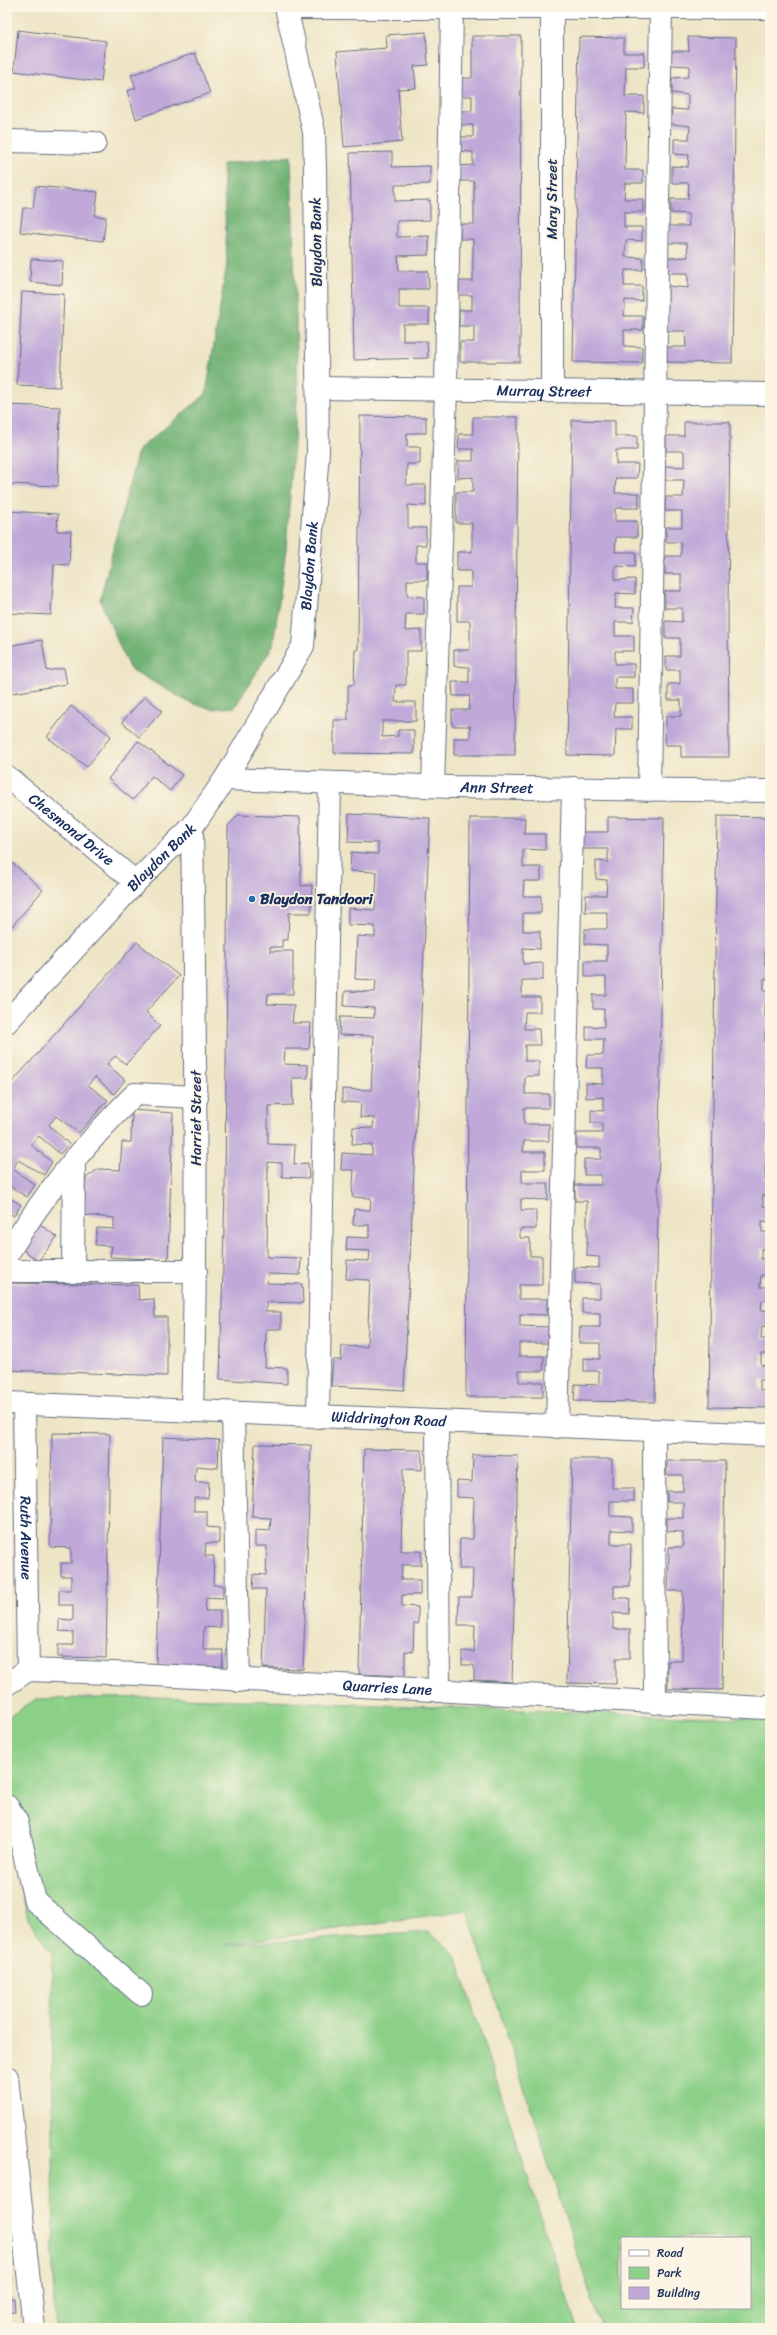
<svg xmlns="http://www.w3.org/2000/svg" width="777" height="2335" viewBox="0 0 777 2335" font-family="Sriracha,sans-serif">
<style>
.green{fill:#8cd088;stroke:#548073;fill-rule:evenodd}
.forest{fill:#71b274;stroke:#467069}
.building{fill:#c0a9d9}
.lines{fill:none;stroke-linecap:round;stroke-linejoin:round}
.minor-casing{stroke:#656f82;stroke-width:24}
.minor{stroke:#fff;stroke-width:22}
.poi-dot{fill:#1f6fb2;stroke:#fcf5e5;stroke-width:1.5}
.labels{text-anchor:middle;stroke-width:3.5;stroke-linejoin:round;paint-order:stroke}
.street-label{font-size:15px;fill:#1b2f5e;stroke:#fcf5e5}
.poi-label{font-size:15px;font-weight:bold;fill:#1b2f5e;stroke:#fcf5e5;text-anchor:start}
</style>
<rect width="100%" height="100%" fill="#fcf5e5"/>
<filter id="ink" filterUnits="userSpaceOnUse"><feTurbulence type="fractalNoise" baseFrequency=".025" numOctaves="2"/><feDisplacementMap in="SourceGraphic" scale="8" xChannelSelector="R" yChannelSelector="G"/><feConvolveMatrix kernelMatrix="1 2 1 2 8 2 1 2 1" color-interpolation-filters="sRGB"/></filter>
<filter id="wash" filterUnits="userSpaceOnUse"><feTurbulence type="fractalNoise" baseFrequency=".012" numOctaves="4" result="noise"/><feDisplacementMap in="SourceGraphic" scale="16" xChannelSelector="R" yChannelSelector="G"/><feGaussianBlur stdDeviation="0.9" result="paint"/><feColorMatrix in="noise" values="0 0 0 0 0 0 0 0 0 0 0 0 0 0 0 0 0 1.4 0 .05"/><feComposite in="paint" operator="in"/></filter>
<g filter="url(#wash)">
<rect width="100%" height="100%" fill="#eee5c6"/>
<!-- green -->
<path class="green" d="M157,1697L770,1719V2328H601L467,1910L225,1945L429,1932L456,1956L577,2328H56L54,2308L52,1952L28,1919L7,1827V1718L36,1699ZM622,2238H750V2308H622Z"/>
<!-- forest -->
<path class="forest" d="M291,156L298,387L286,549L273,646L235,707L212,709L188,702L129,668L100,600L138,450L206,394L227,263L223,164Z"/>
<g id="blocks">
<!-- building -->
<g class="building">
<path d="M18,30L106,41L101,82L14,71Z"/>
<path d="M426,32L428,65L414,66L416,88L398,89L402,142L344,147L337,52L387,48L386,35Z"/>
<path d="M472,36H521L520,362H460V342H474V326H459V310H472V295H459V281H473V239H460V224H474V181H459V166L473,165V152L457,151V137H473V125H459V111H472V96H456V78H472Z"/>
<path d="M579,37L624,38V53H644V67H626L625,96H644V113L626,112L625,170H643V183H625L624,199H643V212H624V227H642V241L626,240L625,257L643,258V270H625L624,286H642V301L625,300L624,316H643V330H624V346L642,347V363L573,362Z"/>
<path d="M688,37L736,38L732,363L666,362V347H686L685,331H667L668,286L688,288V273H667L668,258L688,257L687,243H668V226H689L688,214L671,213V199H688L689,183H672V166L688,167L689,155L674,154V139H689L690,126L671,124L672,109L688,110V95L672,93V78L688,77L690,66L671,65L672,51H689Z"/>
<path d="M195,53L210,93L136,119L127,91L136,88L131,75Z"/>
<path d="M392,152V167L430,166V184L395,185V201L430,200V220L397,221V237L429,236V255L398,256L399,271H428L429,289H399V308H429V324H403V341H427L428,358L354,360L350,153Z"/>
<path d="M36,186L98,192L95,216L106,217L103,241L20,232L23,208H33Z"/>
<path d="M31,259L63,261L62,285L30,282Z"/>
<path d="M22,292L64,294L60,387L17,385Z"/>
<path d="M7,405L60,407L58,486L7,484Z"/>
<path d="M360,416L426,417V433H407V447H420V464H407L406,485H426V506L408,505V528H426V545H416V562H427V580H407V596L424,597V614H406L405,631L421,630V651H406V685H396L395,702H416V721H382V737L398,736V730H414V754L334,753V720H348V685H354L355,650H358Z"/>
<path d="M473,417H518L515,755H454V738H470V726H452V710H469L470,696H453L452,682H469V667L454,666V650H470V621H457V587H471V571H457V552H472V523H456V492H473V477L458,478V461H473V449H458L459,434H473Z"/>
<path d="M572,420L615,421V436H637V450H616V464H638L637,478H616L615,493H639V508H615V521H637V537H616L615,552H636L635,567L615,566V580L635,579V594L616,593L615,608H634L633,622H615V636H634V651H615V664H634V677H615V689H633V703H615L614,717H632V729H616L615,756L567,755Z"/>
<path d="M684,422H730L728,608L729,757H681V745H665L666,716H681V700H668V684H680V670H666V656H680V638H665V621L682,622V608H665V591H681V574H665V556H681V542H666V527H682V511H665L666,497H683L684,480H665V466L684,467V451H666V436H684Z"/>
<path d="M7,511L58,514L57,531H71L69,565L54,564L51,615L7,613Z"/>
<path d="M42,640L47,671L64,668L67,684L7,694V646Z"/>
<path d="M145,696L162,711L139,737L122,722Z"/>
<path d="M71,706L111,736L87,767L47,737Z"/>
<path d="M138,741L182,775L170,791L152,776L133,800L108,779Z"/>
<path d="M349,814L430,818L404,1390L331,1386L333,1360H341L342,1346L367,1347L370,1280L346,1279L347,1260L369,1261L370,1251L346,1250L347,1237L369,1238V1225H353L354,1209L370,1210L371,1198L352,1197L354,1170H341L342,1153L372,1155V1145L352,1144L353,1127L373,1128L374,1118L360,1117L361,1103L342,1102V1089L371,1090L374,1036L339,1035L340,1017L374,1018V1008L344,1006L345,991L375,992L376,980L355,979L357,936L375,937V926L348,925V908L375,910L377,872L350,871L351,852L378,854V843L348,842Z"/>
<path d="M238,815L300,817L301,886L312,885L311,913H289L288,940H282V947H270V951H293V994H268L267,1004L294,1005L292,1023H311L309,1049H285L284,1064L308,1065V1078H292L293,1105L268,1106V1144L295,1145L294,1164L308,1163L309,1178L282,1177V1163L268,1162L267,1257L301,1258L300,1275L268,1274L267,1283L302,1284L303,1303L266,1302V1312H281V1329H266L265,1367L287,1368V1384L220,1379L225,1190L228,826Z"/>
<path d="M717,816L769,817L770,846H768V858H770V900H767V912H770V925H766V938H770V951H765V965H770V979H764V991H770V1005H765V1017H770V1031H765V1044H770V1058H766V1071H770V1087H767L766,1096H770V1113H766V1125H770V1141H767L766,1153H770V1168H765V1180H770V1195H763V1206H770V1222L762,1221V1232H770V1249H761V1259H770V1275H761L760,1287H770V1300H762L761,1310H770V1327L762,1326L761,1339H770V1354H761V1365L770,1366V1381L760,1380V1390L770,1391V1408L709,1407Z"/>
<path d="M608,817L664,818L655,1402L574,1401L575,1384L599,1385V1371H584V1358L600,1359V1343H579L580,1327H600V1313H582V1298H600V1284L575,1283V1267L599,1268V1257L587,1256V1201H575V1185H601V1175H584V1159H601V1148H577V1133H602V1123H591V1110L603,1111V1097L586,1098V1083L603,1084V1068H586L587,1055H603L604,1039H586V1026L604,1027V1009H593V995H606V977H585V961H607V945L585,944V929H607V912H585L586,895H606L607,880L596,879V861L608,862V849H581V832H608Z"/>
<path d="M470,818H525L524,834H545V850L523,849V867H541V881H524L523,896H541V913H523V931H540V949L523,948V964L543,963V980H522V997H540V1012H525L524,1029H539L540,1045H525V1061H539V1076H525V1094H549V1108H524V1124H549V1141H524L523,1152H545V1170H522V1183H548V1200L521,1199V1210H536V1229H520V1238H530V1256H542V1285H519V1299H547V1315L520,1314V1326L548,1327V1343H519V1356H544L543,1371H519V1382H543V1397H466Z"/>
<path d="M7,858L43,890L7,932Z"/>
<path d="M137,942L179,976L146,1012L160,1026L126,1064L115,1056L107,1064L125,1080L114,1094L95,1077L88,1085L108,1100L79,1133L56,1116L49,1125L69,1144L60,1154L39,1136L31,1145L52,1162L44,1175L18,1160L13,1169L35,1185L27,1197L7,1185V1088Z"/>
<path d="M132,1110L173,1113L168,1260L110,1257L112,1246L95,1245L97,1228L114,1229V1218L84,1215L86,1178L98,1169L120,1170L122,1142H131Z"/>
<path d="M7,1196L21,1205L14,1216L7,1212Z"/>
<path d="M40,1224L57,1237L38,1261L22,1249Z"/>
<path d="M7,1283L138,1285L139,1300L154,1299L155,1317H167V1376L7,1370Z"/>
<path d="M52,1433L110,1434L106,1658L58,1657V1645H73V1632L59,1631V1619L73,1620V1605H59V1590H71V1576H61V1563H71V1548L50,1547Z"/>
<path d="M163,1437L219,1440L218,1468L196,1466L195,1482H209L208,1498H194V1511H207V1527L219,1528V1543H206L205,1556H214L213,1585H223V1598L206,1597L205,1611H220V1628L204,1627L203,1650H223L222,1667L156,1664Z"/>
<path d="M255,1444L311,1445L303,1669L263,1668L266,1589H253L254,1574L266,1575L267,1546H255V1530L270,1531L271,1518L252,1517Z"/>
<path d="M364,1449L422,1450V1470L403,1469L401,1551H421V1565H402L401,1580H420V1595H402V1606L418,1607V1624H414L413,1652L405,1651V1676L359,1674Z"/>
<path d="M473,1455L518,1456L512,1682L474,1680V1665H462V1651L474,1652L475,1625H458L459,1597H472L473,1569H459L460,1539H473L474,1498L457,1497V1481L472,1482Z"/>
<path d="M572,1459H612V1488H634V1501H610V1516L632,1517V1531L611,1530V1544H631L630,1586H614V1598H630L629,1614L613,1613V1629H630V1658H616V1684L567,1683Z"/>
<path d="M667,1461H725L722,1690L668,1689V1661H682L683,1591H668L669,1547H683V1532L667,1531V1518H683V1502H667V1491H683V1475H667Z"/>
<path d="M7,2256H9L12,2283L7,2284Z"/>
<path d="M14,2298L15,2312L7,2313V2299Z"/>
</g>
</g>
</g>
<g filter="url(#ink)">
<use href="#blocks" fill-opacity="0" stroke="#656f82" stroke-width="1"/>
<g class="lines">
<defs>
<g id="minor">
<path d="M286,8H770"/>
<path d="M7,141L95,143"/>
<path id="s1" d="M318,388L770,394"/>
<path d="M552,391V7"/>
<path id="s2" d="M7,777L136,882"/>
<path id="s3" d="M225,779L452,787L770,791"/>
<path d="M433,786L446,389L452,7"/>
<path d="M649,790L661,7"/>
<path id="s4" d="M7,1022L136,882L192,827L225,779L303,646L318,452L315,169L314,132L286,7"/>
<path d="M7,1255C43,1195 85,1143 135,1094L197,1097"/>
<path d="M7,1271H196"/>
<path d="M73,1272L74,1159"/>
<path id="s5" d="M7,1403L770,1435"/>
<path id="s6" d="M24,1405L28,1670"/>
<path d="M192,1410C198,1215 195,1021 192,827"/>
<path d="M233,1413L239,1681"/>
<path d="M318,1417L330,784"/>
<path d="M437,1422L439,1691"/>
<path d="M557,1427L573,788"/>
<path d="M654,1432L655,1703"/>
<path id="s7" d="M7,1684L28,1670L137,1674L765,1708L770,1705"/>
<path d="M7,1806L16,1819L35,1901L141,1994"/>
<path d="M7,2077L34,2328"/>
</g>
</defs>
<!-- minor casing -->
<use href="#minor" class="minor-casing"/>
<!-- minor -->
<use href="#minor" class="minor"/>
</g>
</g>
<!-- markers -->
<circle class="poi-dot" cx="252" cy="899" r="4"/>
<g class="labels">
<!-- street labels -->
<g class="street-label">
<text transform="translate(552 199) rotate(-90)" y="5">Mary Street</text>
<text transform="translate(316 242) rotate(-91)" y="5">Blaydon Bank</text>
<text dy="5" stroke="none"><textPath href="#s1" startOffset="226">Murray Street</textPath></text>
<text dy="5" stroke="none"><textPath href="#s4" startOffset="562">Blaydon Bank</textPath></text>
<text dy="5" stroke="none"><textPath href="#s3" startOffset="272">Ann Street</textPath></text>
<text dy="5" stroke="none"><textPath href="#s2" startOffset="83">Chesmond Drive</textPath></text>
<text dy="5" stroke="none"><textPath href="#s4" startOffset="226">Blaydon Bank</textPath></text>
<text transform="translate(196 1118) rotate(-90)" y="5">Harriet Street</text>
<text dy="5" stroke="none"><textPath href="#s5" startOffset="382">Widdrington Road</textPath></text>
<text dy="5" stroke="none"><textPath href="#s6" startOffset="133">Ruth Avenue</textPath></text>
<text dy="5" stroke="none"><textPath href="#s7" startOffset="385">Quarries Lane</textPath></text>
</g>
<!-- poi labels -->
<g class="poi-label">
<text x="260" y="904">Blaydon Tandoori</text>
</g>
</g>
<!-- margin -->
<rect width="777" height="2335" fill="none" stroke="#fcf5e5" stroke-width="24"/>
<!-- legend -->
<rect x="621" y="2237" width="130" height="72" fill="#fcf5e5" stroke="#a2a6af"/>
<rect x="629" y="2250" width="20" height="6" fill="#ffffff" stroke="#a2a6af"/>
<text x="657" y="2257" font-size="12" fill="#1b2f5e">Road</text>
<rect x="629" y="2267" width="20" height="12" fill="#8cd088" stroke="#a2a6af"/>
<text x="657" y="2277" font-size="12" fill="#1b2f5e">Park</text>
<rect x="629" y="2287" width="20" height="12" fill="#c0a9d9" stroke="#a2a6af"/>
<text x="657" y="2297" font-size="12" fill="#1b2f5e">Building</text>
</svg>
